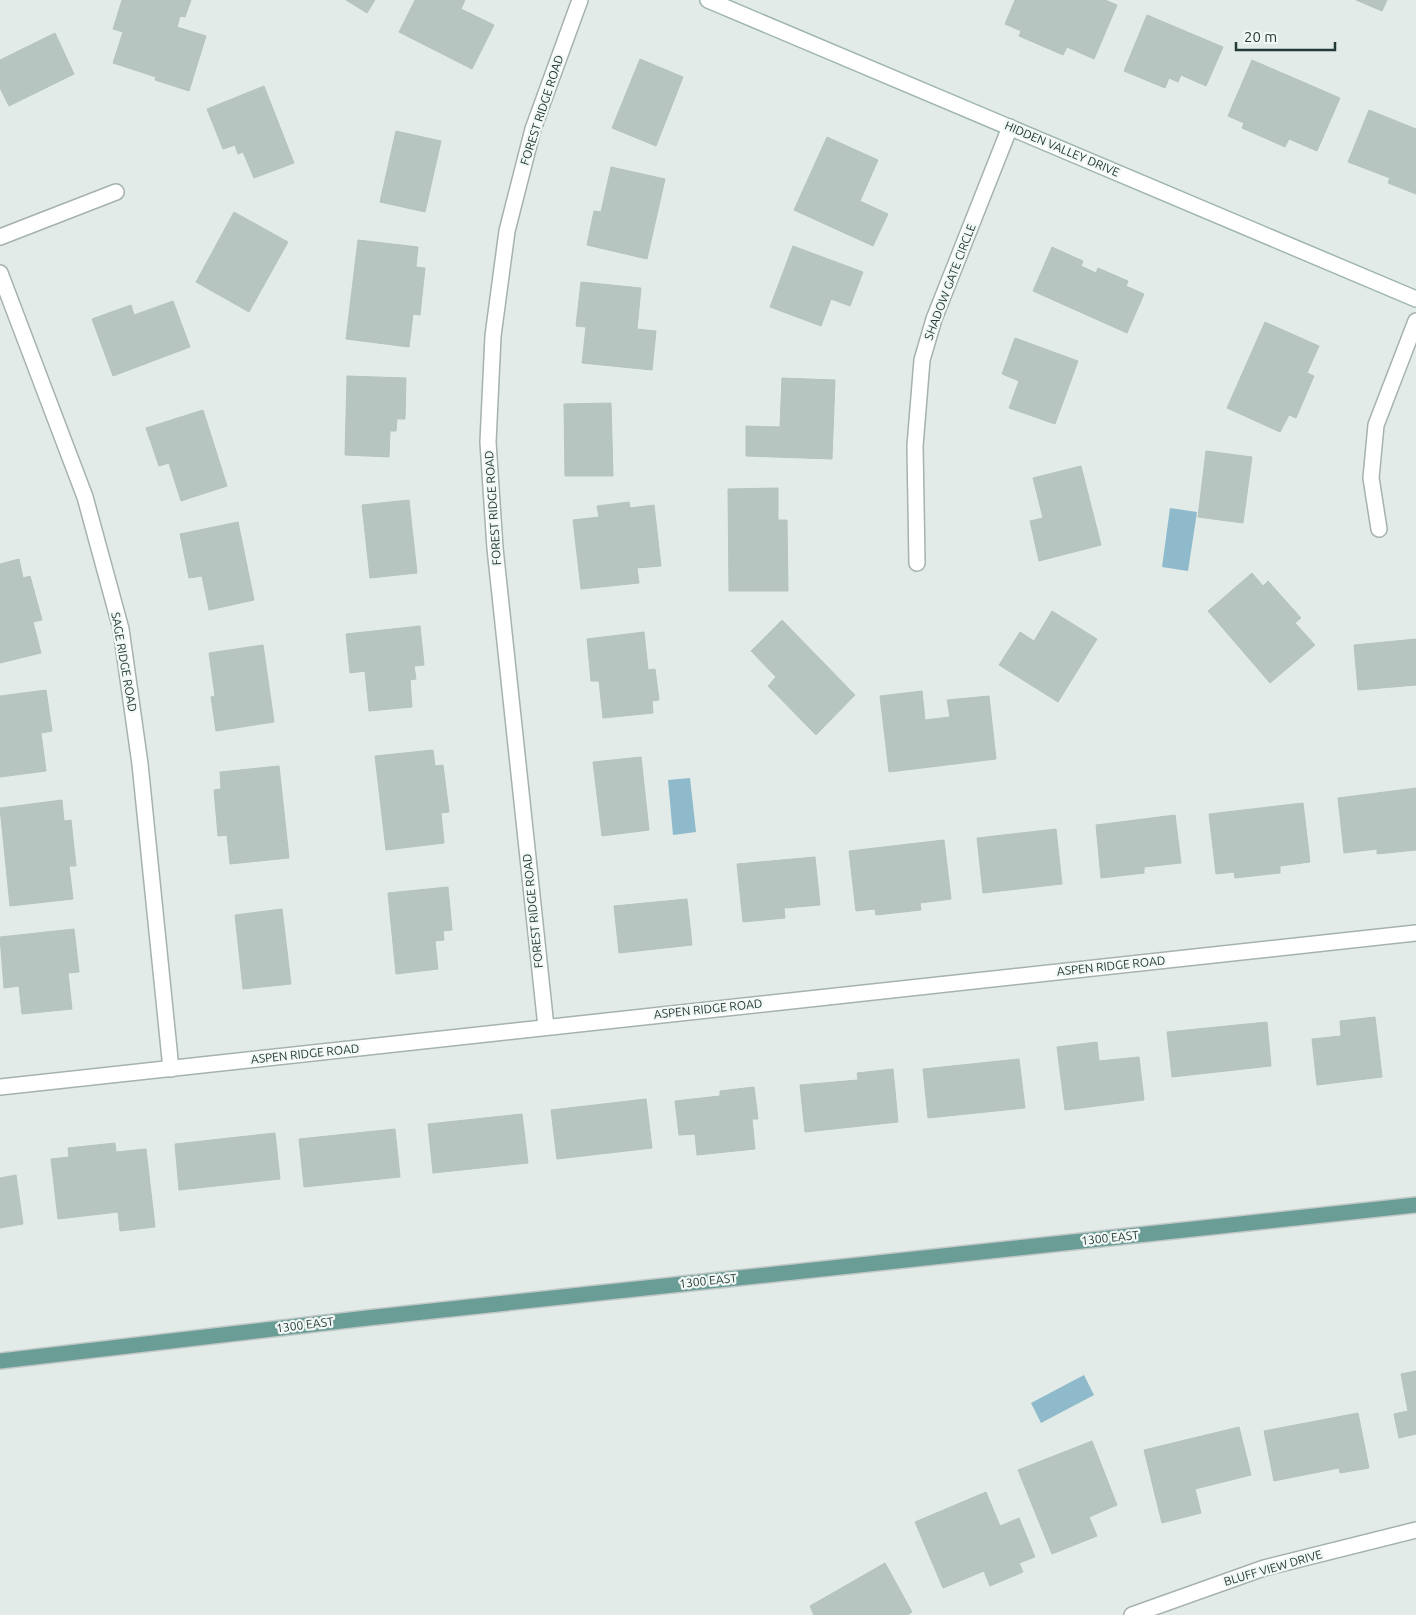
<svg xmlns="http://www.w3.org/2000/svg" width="1416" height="1615" viewBox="0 0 1416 1615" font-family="Ubuntu,sans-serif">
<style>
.water{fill:#8ebacb}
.building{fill:#b7c5c1;stroke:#b5c4c0}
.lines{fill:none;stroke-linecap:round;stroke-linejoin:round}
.street-casing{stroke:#a5b2af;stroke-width:18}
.secondary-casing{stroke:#a1b6b1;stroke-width:18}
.primary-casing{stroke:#c1c8c7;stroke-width:18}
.street{stroke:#fff;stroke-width:15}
.secondary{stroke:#fff;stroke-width:15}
.primary{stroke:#6a9d96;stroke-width:15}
.labels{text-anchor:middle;stroke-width:4.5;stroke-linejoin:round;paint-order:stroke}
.street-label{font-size:12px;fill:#233a37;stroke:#f2f8f5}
</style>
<rect width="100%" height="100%" fill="#e2ebe8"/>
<!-- water -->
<g class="water">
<path d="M1170,508L1197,512L1188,571L1162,567Z"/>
<path d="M690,778L696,832L673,835L668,780Z"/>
<path d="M1084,1375L1094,1395L1041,1423L1031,1403Z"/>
</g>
<!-- building -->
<g class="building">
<path d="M122,0H191L185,17L180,16L177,27L206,36L189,91L155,80L156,77L113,63L123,32L113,29Z"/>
<path d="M346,0H375L367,13Z"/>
<path d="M415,0H465L461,9L494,25L472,69L399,32Z"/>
<path d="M1015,0H1105L1117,5L1094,59L1067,47L1063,55L1019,36L1021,31L1005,24Z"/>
<path d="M1356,0H1387L1382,11Z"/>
<path d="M1147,15L1223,47L1206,86L1181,75L1178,82L1169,78L1165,88L1124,71Z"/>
<path d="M55,33L74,74L9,106L0,88V60Z"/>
<path d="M640,59L683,77L656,146L612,128Z"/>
<path d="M1252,60L1340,98L1317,151L1289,139L1285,147L1242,128L1244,123L1228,116Z"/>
<path d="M264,86L294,163L254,178L243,152L238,154L235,145L223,149L207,109Z"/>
<path d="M1369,110L1416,129V194L1388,183L1390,178L1348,162Z"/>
<path d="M396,131L441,141L425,212L380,202Z"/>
<path d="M827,137L878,160L860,201L888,214L873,246L794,210Z"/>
<path d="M611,167L665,179L647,259L587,245L594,211L601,212Z"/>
<path d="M234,212L288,242L249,312L196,282Z"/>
<path d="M358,240L418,247L416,267L425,268L420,315L413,314L409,347L346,339Z"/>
<path d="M793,246L863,272L850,306L831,299L821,326L770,307Z"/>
<path d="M1052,247L1083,261L1081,266L1096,273L1098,268L1128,281L1126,286L1144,294L1127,333L1033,291Z"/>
<path d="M581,282L641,288L637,329L656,331L652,370L582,363L586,327L576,326Z"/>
<path d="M173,301L190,347L113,376L92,319L131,305L134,315Z"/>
<path d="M1265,322L1319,346L1307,373L1314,376L1296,418L1289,415L1280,432L1227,408Z"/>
<path d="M1015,338L1078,361L1055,424L1009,408L1019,381L1002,374Z"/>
<path d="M347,376L406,378L405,419H397L396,431H390L389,457L345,455Z"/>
<path d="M782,378L835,380L832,459L746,456V426L780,427Z"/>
<path d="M611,403L613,476H565L564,404Z"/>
<path d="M203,410L227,486L181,501L169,463L159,466L146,428Z"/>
<path d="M1206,451L1252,457L1243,523L1198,517Z"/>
<path d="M1081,466L1101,545L1039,561L1030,521L1043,518L1033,478Z"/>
<path d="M778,488V520H787L788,591H729L728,489Z"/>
<path d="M409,500L417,573L370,578L362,505Z"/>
<path d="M629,502L630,508L654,505L661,566L637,568L639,583L581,589L573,520L599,517L597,506Z"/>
<path d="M238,522L254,600L209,610L202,576L189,578L180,534Z"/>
<path d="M19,559L23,578L30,576L42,620L33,622L41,653L0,663V564Z"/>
<path d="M1252,573L1263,586L1268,581L1301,618L1295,623L1315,645L1270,683L1208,611Z"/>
<path d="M1052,611L1097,639L1058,702L999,665L1020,632L1034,641Z"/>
<path d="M782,620L855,695L816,735L768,686L776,677L751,651Z"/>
<path d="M420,626L424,665L414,666L416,679L410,680L412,707L369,711L365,671L350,673L346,634Z"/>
<path d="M644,632L648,670L655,669L659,700L652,701L653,713L603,718L599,681H591L587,639Z"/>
<path d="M1416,639V685L1358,690L1354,645Z"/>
<path d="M263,645L274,722L216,731L211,697L215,696L209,653Z"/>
<path d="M46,690L52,731L41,733L46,771L0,777V696Z"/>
<path d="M922,691L925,720L950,717L947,700L989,696L996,759L889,772L880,696Z"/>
<path d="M433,750L435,766L443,765L449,812L441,813L444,843L386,850L375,756Z"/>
<path d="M641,757L649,830L602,836L593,762Z"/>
<path d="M279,766L289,858L230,864L227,835L218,836L214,790L221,789L220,772Z"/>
<path d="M1416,788V850L1377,854V849L1344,853L1338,798Z"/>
<path d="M62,800L64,821L71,820L76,866H69L73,899L10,906L0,808Z"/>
<path d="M1303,803L1310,862L1280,866V873L1235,878L1234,872L1216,874L1209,814Z"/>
<path d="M1175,815L1181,863L1144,867V873L1101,878L1096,825Z"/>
<path d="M1056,829L1062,884L983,893L977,838Z"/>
<path d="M944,840L951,899L920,903L921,910L876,915L875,909L856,911L849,851Z"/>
<path d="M815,857L820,905L784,908L785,918L743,922L737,864Z"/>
<path d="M448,887L452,930L443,931L444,940L435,941L438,969L396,974L388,893Z"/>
<path d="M687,899L692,945L619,953L614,906Z"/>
<path d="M282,909L291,984L243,989L235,915Z"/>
<path d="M74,929L79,972L68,973L72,1009L22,1014L19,986L4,988L0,937Z"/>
<path d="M1375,1017L1382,1077L1317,1085L1312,1039L1341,1036L1340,1021Z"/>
<path d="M1267,1022L1271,1066L1172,1077L1167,1032Z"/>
<path d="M1097,1042L1099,1061L1139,1057L1144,1100L1065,1110L1057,1047Z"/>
<path d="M1019,1059L1025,1108L928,1118L923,1069Z"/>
<path d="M893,1069L898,1122L805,1132L800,1085L858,1080L857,1073Z"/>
<path d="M754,1087L758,1119H752L755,1149L697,1155L695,1134L679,1135L675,1101L720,1096V1091Z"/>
<path d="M646,1099L652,1148L557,1159L551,1110Z"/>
<path d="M522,1114L528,1163L433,1173L428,1124Z"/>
<path d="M395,1129L400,1177L304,1187L299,1139Z"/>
<path d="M275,1133L280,1179L179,1190L175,1144Z"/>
<path d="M115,1143L116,1152L146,1149L155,1227L120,1231L118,1212L58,1219L51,1159L69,1157L68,1148Z"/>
<path d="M16,1175L23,1224L0,1228V1178Z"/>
<path d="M1416,1371V1434L1399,1438L1394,1414L1408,1411L1401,1374Z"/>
<path d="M1358,1413L1369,1468L1340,1473L1339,1468L1274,1481L1264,1431Z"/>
<path d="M1239,1427L1251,1475L1195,1489L1201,1513L1162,1523L1144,1450Z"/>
<path d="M1092,1441L1117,1505L1089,1517L1097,1536L1052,1554L1018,1470Z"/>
<path d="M986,1492L1000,1526L1019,1518L1035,1557L1019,1563L1023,1572L990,1586L984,1571L943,1588L915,1522Z"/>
<path d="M885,1563L912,1612L907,1615H814L810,1606Z"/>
</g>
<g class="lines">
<defs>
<g id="street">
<path d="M0,237L116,192"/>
<path d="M0,273L85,497L121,629L140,764L171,1069"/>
<path d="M1379,529L1371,478L1376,425L1416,321"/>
<path d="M917,563L915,446L922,360L934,319L1010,127"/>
<path d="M546,1027L495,548L488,442L493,336L507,231L533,129L580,0"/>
<path d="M0,1087L1416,933"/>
<path d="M1132,1615L1264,1568L1416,1530"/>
</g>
<path id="secondary" d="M708,0L1416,299"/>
<path id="primary" d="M0,1361L367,1318L1416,1205"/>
</defs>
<!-- street casing -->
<use href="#street" class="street-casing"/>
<!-- secondary casing -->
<use href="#secondary" class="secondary-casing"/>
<!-- primary casing -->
<use href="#primary" class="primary-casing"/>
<!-- street -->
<use href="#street" class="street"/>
<!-- secondary -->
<use href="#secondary" class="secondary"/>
<!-- primary -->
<use href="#primary" class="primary"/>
</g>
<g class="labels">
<!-- street labels -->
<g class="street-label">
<text transform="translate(542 110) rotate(-72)" y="4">FOREST RIDGE ROAD</text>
<text transform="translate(1062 149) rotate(23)" y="4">HIDDEN VALLEY DRIVE</text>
<text transform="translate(950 282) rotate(-69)" y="4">SHADOW GATE CIRCLE</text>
<text transform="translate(493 508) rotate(-94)" y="4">FOREST RIDGE ROAD</text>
<text transform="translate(124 662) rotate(80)" y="4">SAGE RIDGE ROAD</text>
<text transform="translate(533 911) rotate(-96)" y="4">FOREST RIDGE ROAD</text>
<text transform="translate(1111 966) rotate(-6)" y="4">ASPEN RIDGE ROAD</text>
<text transform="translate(708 1009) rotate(-6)" y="4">ASPEN RIDGE ROAD</text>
<text transform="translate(305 1054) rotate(-6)" y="4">ASPEN RIDGE ROAD</text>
<text transform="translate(1110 1238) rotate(-6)" y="4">1300 EAST</text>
<text transform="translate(708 1281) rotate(-6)" y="4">1300 EAST</text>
<text transform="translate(305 1325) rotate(-7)" y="4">1300 EAST</text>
<text transform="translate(1273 1568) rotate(-16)" y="4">BLUFF VIEW DRIVE</text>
</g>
</g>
<!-- scale -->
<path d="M1236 42v8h99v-8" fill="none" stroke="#233a37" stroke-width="2.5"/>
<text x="1244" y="42" font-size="15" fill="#233a37" stroke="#f2f8f5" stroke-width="4" paint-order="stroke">20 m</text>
</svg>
